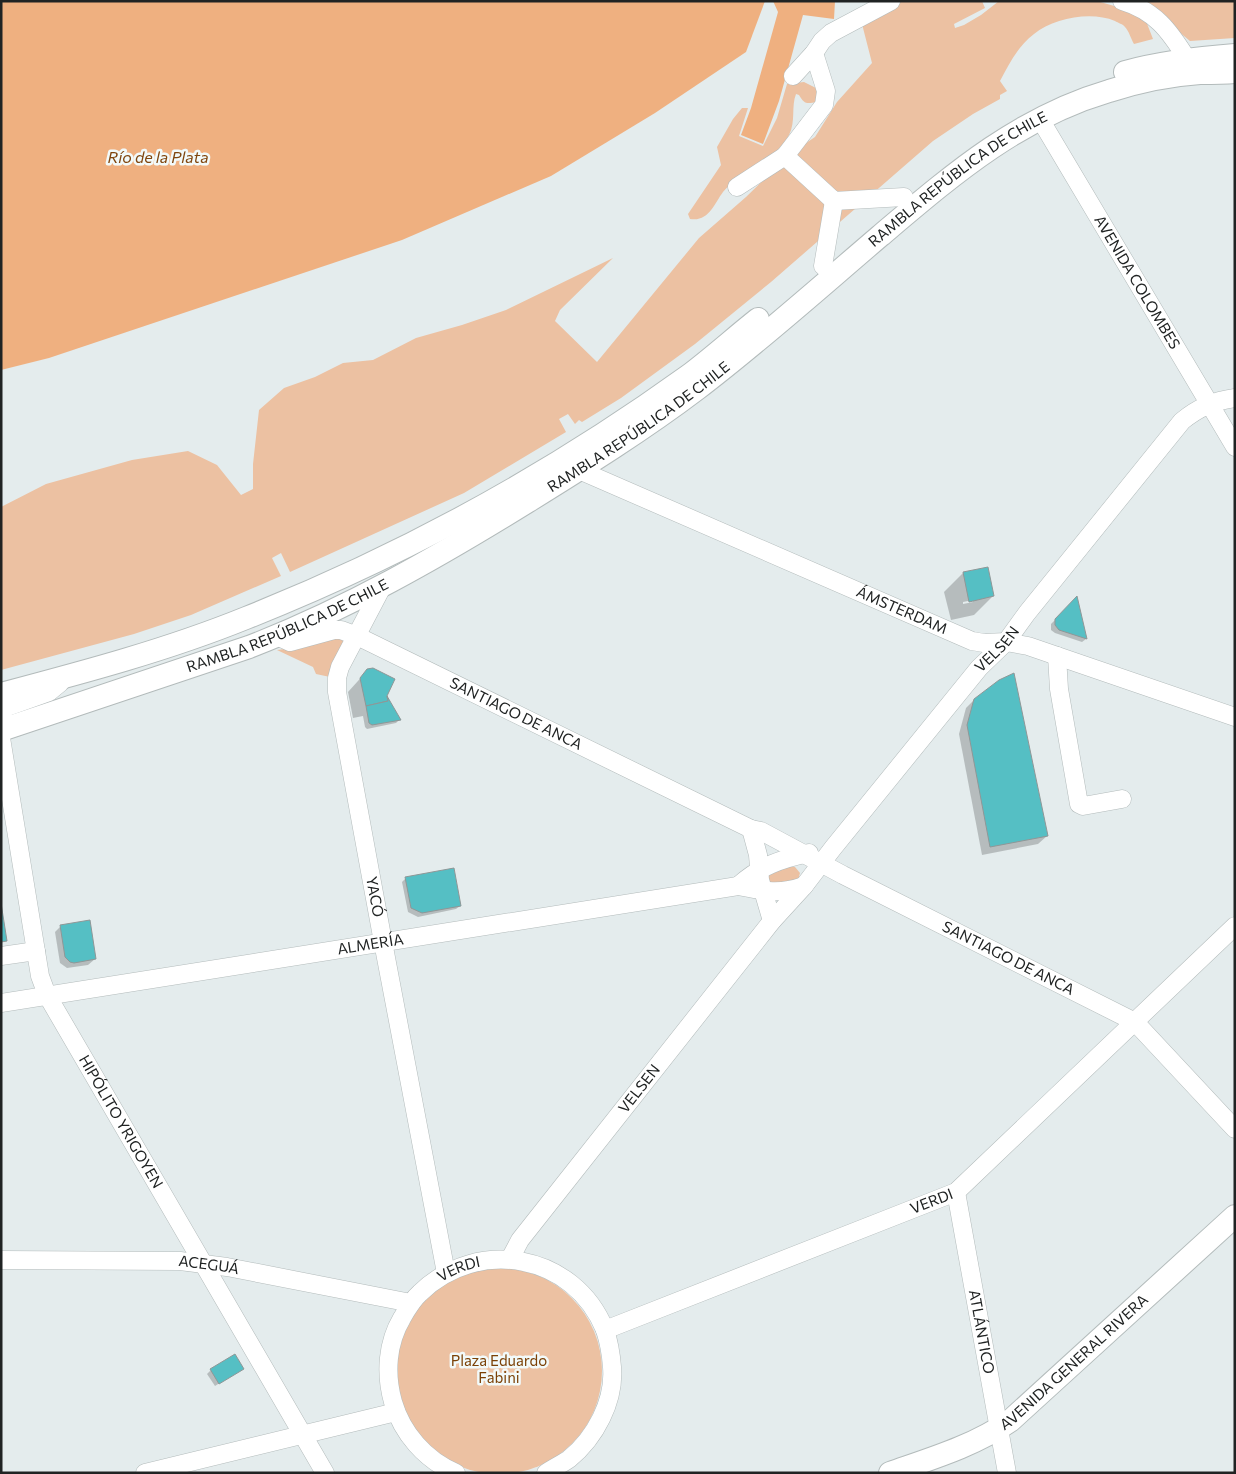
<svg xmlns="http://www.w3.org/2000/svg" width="1236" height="1474" viewBox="0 0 1236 1474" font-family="Commissioner,sans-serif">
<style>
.green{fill:#ecc1a2}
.water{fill:#efb080}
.shadow{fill:#0003;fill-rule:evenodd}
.building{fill:#55bfc4;stroke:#8f9797}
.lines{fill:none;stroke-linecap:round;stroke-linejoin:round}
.minor-casing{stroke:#b3bbbb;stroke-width:19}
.major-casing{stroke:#b3bbbb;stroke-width:24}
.minor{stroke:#fff;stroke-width:18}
.major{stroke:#fff;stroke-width:22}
.labels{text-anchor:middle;stroke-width:5;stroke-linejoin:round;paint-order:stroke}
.street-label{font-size:15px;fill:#202323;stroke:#f2fafa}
.park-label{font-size:15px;fill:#7b4106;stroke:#f2fafa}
.water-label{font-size:16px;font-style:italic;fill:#80460e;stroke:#f2fafa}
</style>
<rect width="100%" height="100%" fill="#e4eced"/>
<!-- green -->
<g class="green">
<path d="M900,1H982L985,8L954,24L955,28L964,25L981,15L999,1H1097L1121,8L1146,21L1153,39L1134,44C1131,39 1129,31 1125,27C1123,24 1118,23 1115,21C1091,11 1054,18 1034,34C1018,46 1009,64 1000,81L1007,91L1000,95V99L973,114L933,141L771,282L695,344L621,398L582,422L579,420L575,424L568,414L559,419L566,432L464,493L290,572L281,553L272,558L281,576L191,615L134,634L1,670V507L46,484L132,460L188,451L217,465L241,495L253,489V464L259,410L284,388L315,377L343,363L373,360L416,338L462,325L506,310L613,258L560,310L555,321L597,362L699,238L746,197L791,153L815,137L837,102L872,63L862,24Z"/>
<path d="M1134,1H1235V38L1190,41L1154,11Z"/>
<path d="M804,82L818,89L816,102C807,104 804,104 799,95L796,94C791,106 796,122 789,135C775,161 752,162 734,181C730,185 726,188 723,192C714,204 709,222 690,219L688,214L721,165L717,147L733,119L742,108H748L739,136L763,146L777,118L787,84Z"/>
<path d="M336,635L346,638L330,677L316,674L313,667L277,650L292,648Z"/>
<path d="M790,866L795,867L800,873L798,880L768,884L767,872Z"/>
<circle cx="499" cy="1371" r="103"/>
</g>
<!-- water -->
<g class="water">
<path d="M1,1H765L746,52L655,113L551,176L402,240L49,358L1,370Z"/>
<path d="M773,1H835L834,19L803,15L779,101L763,144L741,135L751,108L771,37L778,12Z"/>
</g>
<!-- shadow -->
<g class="shadow">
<path d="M987,568L993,596L974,615L951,620L944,592L963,573ZM973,600V602L963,604V602Z"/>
<path d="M1077,598L1086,639L1082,642L1055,633L1051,630V624Z"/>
<path d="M367,671L386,696L400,719L396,723L367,729L365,727L363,716L353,718L348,692Z"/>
<path d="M975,699L1047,836L1038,844L982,855L959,734L966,708Z"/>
<path d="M406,878L460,906L456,909L418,917L408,912L402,882Z"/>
<path d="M61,926L95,959L88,965L67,968L60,963L55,932Z"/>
<path d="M242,1369L215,1386L207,1374L211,1370Z"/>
</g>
<!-- building -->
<g class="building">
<path d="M988,567L994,596L969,602L963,572Z"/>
<path d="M1077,596L1087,639L1059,630L1055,625V619Z"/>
<path d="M373,668L395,679L387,696L388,701L366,706L360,678L367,669Z"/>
<path d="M1014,673L1048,836L990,847L967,725L974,699L999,680Z"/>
<path d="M387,696L401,720L372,725L369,723L366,706L388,701Z"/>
<path d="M454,868L461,906L422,913L411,908L405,877Z"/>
<path d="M1,903L7,941L1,942Z"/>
<path d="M90,920L96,959L74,963L70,962L65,957L60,925Z"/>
<path d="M235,1354L244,1369L219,1384L210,1369Z"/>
</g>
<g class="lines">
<defs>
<g id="minor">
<path d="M1122,1C1155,11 1169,30 1187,59"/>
<path d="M814,53L826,91L824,105L785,156L834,201L904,197"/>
<path d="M793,76L814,53L822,41L831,33L891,1"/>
<path id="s1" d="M1040,119L1235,447"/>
<path d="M737,187L785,156"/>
<path d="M823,266L834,201"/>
<path id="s2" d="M579,470L972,641L984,643L1006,642L1028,646L1235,717"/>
<path id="s3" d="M382,587L340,667L337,678V692L383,942L446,1273"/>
<path id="s4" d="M277,636L290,642L334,630H341L357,636L751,829L761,831L843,875L1135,1022L1235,1129"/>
<path d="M1057,656L1059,689L1079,804L1083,806L1122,799"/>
<path d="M1,714L7,707L49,692L60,683"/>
<path id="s5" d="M1,738L40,976L47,995L325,1473"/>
<path d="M751,829L758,855L760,880L772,921"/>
<path d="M738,886C760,866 781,859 809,853"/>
<path d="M1,956L36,951"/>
<path id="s6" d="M1,1003L738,886C763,891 779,895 804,886"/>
<path id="s7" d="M956,1192L1007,1473"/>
<path id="s8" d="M510,1259L520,1240L772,921L804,886L833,848L979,668L1006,642L1027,613L1182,421C1198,408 1213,401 1235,398"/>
<path id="s9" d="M1,1260L180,1261L227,1267L411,1303"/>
<path id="s10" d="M605,1330L956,1192L1235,926"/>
<path d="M145,1473L396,1412"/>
<path id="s11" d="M456,1473C425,1460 402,1433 393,1402C385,1374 387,1343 402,1318C407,1309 412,1300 420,1293C477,1237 574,1253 605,1330C609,1342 611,1354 612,1367C615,1401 595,1438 569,1459C562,1464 553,1468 546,1473"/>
</g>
<g id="major">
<path d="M1125,72C1162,62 1196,58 1235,55"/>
<path d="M1,694C84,672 167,650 246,618C402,556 552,474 688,376C712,358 734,338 758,319"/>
<path id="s12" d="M1,730L249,647C347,609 438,557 527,502C585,466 643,430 697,389C760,341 819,288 880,236C951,176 1017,118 1109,91C1137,82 1170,75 1200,73C1211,73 1223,73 1235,72"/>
<path id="s13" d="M890,1473C930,1459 974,1446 1010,1421L1235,1216"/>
</g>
</defs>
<!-- minor casing -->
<use href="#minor" class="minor-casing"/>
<!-- major casing -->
<use href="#major" class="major-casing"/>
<!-- minor -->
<use href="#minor" class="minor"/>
<!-- major -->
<use href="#major" class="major"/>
</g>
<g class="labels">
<!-- street labels -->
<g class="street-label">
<text dy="5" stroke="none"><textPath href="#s12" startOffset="1115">RAMBLA REPÚBLICA DE CHILE</textPath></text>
<text dy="5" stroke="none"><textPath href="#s1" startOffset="190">AVENIDA COLOMBES</textPath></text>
<text dy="5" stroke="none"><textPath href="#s12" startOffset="710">RAMBLA REPÚBLICA DE CHILE</textPath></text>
<text dy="5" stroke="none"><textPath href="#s2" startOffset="352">ÁMSTERDAM</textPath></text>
<text dy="5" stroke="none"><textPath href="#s12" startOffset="305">RAMBLA REPÚBLICA DE CHILE</textPath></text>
<text dy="5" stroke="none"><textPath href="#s8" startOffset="781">VELSEN</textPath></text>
<text dy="5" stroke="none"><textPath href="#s4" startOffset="261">SANTIAGO DE ANCA</textPath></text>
<text dy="5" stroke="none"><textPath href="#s3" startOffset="324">YACÓ</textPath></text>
<text dy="5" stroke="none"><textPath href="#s6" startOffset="374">ALMERÍA</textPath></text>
<text dy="5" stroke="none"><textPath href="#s4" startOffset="811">SANTIAGO DE ANCA</textPath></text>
<text dy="5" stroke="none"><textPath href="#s8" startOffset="214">VELSEN</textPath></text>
<text dy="5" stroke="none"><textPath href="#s5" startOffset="408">HIPÓLITO YRIGOYEN</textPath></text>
<text dy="5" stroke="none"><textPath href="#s10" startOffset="351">VERDI</textPath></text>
<text dy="5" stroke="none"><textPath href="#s9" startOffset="208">ACEGUÁ</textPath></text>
<text dy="5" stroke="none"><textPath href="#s11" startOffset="262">VERDI</textPath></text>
<text dy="5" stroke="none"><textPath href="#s7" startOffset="142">ATLÁNTICO</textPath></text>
<text dy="5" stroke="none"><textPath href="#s13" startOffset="218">AVENIDA GENERAL RIVERA</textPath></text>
</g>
<!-- park labels -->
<g class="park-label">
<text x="499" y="1366">Plaza Eduardo<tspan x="499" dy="17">Fabini</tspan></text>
</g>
<!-- water labels -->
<g class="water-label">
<text x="158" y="163">Río de la Plata</text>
</g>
</g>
<!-- border -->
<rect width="1236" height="1474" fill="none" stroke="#202323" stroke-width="5"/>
</svg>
